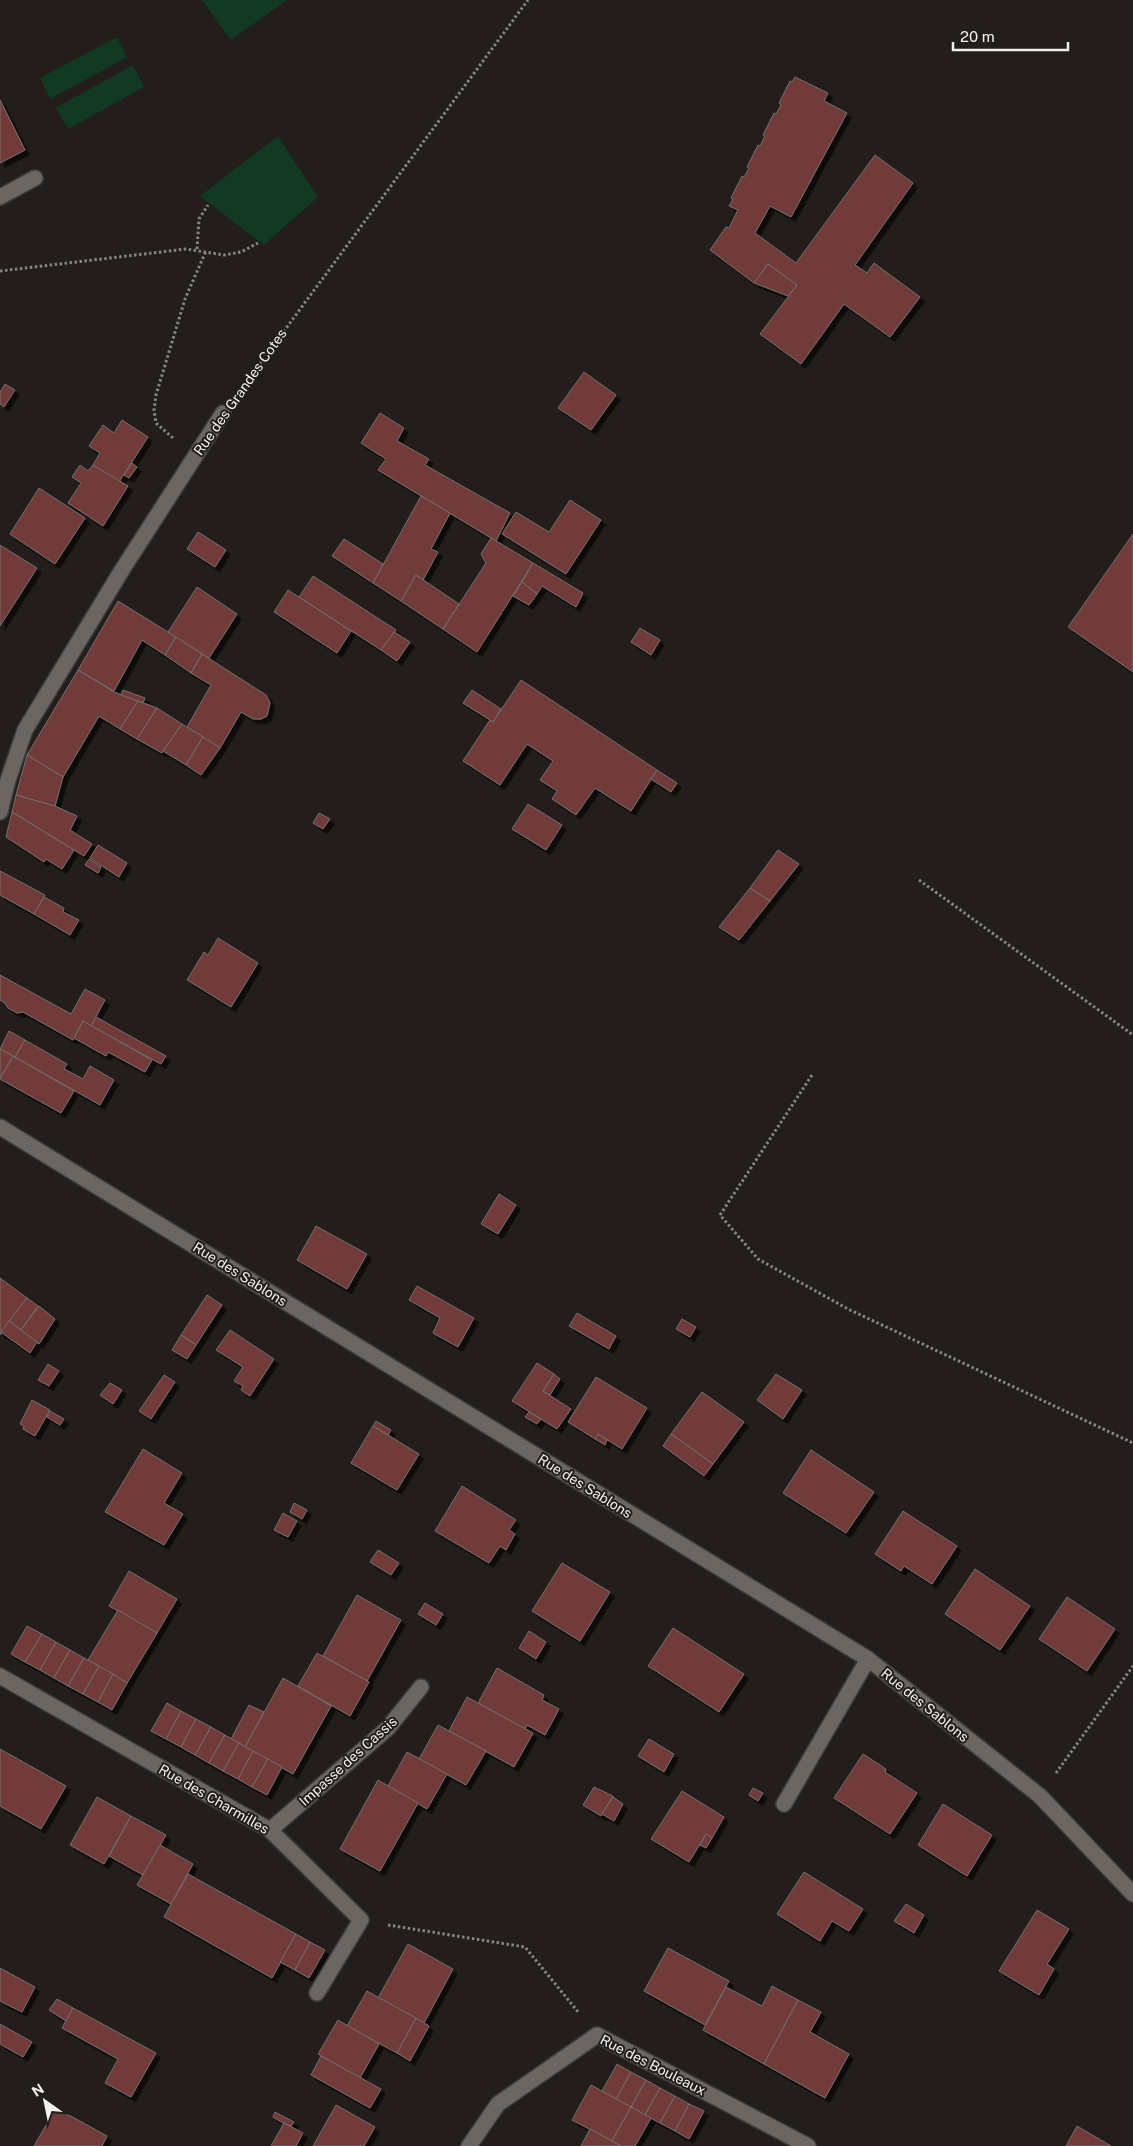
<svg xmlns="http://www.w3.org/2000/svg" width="1133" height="2146" viewBox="0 0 1133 2146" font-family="'Public Sans',sans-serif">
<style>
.green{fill:#123924}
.building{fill:#6f3a39;stroke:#766e6e;filter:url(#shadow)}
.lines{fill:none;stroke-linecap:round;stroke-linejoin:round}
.minor-casing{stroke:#3f3b39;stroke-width:18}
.path{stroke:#888481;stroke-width:3;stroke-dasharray:2.5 2.5;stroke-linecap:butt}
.minor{stroke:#6c6662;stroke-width:15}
.labels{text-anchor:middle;stroke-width:4;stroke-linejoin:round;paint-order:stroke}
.street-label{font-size:14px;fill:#f3f0ee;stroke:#231e1b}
</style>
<defs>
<filter id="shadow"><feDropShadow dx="4.5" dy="4.5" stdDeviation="0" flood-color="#0009"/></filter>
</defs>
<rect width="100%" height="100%" fill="#231e1b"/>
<!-- green -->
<g class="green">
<path d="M202,0H287L231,40Z"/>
<path d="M117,37L127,57L50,99L40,78Z"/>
<path d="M133,65L144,87L68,129L56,108Z"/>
<path d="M278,136L318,197L264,245L200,196Z"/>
</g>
<!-- building -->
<g class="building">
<path d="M795,77L828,93L824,101L847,113L791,217L770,206L755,233L796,263L875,155L913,183L855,265L867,273L874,263L920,297L890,337L844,304L801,364L760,334L797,285L768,264L754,283L710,250L726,227L729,228L738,210L729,206L733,199L731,198L742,176L744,177L749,168L747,167L758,145L760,146L765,136L763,135L774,113L776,114L781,105L779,103L790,81L792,82Z"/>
<path d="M0,100L25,150L0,163Z"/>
<path d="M768,264L797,285L788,296L754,283Z"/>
<path d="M584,372L616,395L591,430L558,408Z"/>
<path d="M5,384L15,390L4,407L0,404V392Z"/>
<path d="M380,413L404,428L397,441L429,459L425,465L510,513L496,541L378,470L386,459L361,443Z"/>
<path d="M122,420L148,437L119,482L93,465L100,453L89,446L103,425L114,433Z"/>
<path d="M132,463L137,467L129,478L124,475Z"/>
<path d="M80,465L88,471L93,465L128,486L103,526L68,503L81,483L72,477Z"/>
<path d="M39,488L85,518L55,564L10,534Z"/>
<path d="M421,496L450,513L431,549L438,552L423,580L416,575L401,601L373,583Z"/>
<path d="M570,500L601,520L566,574L502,534L516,512L549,532Z"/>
<path d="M198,532L226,550L215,567L187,549Z"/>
<path d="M1133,534V672L1068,627Z"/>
<path d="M491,538L533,563L477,652L443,629L486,563L481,554Z"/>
<path d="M344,539L383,564L373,583L332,556Z"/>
<path d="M0,545L37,568L0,626Z"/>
<path d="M533,563L583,593L576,607L542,586L537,594L522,582Z"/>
<path d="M416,575L459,604L443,629L401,601Z"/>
<path d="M313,576L396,630L381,650L299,597Z"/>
<path d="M522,582L537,594L529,605L513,596Z"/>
<path d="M197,587L237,614L209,658L168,632Z"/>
<path d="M288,590L351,631L337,653L274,612Z"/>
<path d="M118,601L176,637L165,655L142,640L114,691L78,670Z"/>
<path d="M640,628L660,640L651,655L631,642Z"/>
<path d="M394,632L410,642L397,661L381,650Z"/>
<path d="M176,637L202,654L191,673L165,655Z"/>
<path d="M202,654L266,695L270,703L267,716L261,719H253L241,712L220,748L187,727L211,685L191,673Z"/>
<path d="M78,670L114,692L138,701L120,729L99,716L63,777L27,755Z"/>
<path d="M521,680L657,770L631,811L595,788L576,815L552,799L557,791L540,780L553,761L527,744L500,785L463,761L490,720L493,722Z"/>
<path d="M123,690L145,698L143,703L121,695Z"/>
<path d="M472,690L501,709L493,722L463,703Z"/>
<path d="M138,701L157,708L137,739L120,729Z"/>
<path d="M157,708L182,724L162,753L137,739Z"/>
<path d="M182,724L203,737L186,765L163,751Z"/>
<path d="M203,737L220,748L201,775L186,765Z"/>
<path d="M27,755L63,777L55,806L16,795Z"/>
<path d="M657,770L677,783L671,792L651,779Z"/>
<path d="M16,795L55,806L77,816L70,830L92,844L84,856L12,812Z"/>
<path d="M528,804L562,825L546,850L512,829Z"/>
<path d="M12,812L74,850L62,869L46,859L44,862L6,837Z"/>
<path d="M319,813L330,819L323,829L313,823Z"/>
<path d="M98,845L127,863L119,877L90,858Z"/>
<path d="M778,850L799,864L770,901L750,888Z"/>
<path d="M89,859L101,867L98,873L85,865Z"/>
<path d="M0,871L45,895L34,914L0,895Z"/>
<path d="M750,888L770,901L739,940L719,927Z"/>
<path d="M44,897L64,908L63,912L79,920L70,935L34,914Z"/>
<path d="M218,938L258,963L231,1007L187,980L204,952L208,955Z"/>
<path d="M0,975L71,1014L85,989L105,1000L91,1026L83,1021L73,1040L23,1012L17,1013L8,1008L5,1003L0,1000Z"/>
<path d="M96,1017L166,1056L161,1064L91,1026Z"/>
<path d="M83,1021L152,1060L145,1072L108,1052L106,1056L74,1038Z"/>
<path d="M9,1031L25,1040L15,1057L0,1049Z"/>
<path d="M25,1040L67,1064L64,1069L83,1079L90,1066L114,1080L100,1105L15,1057Z"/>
<path d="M0,1049L13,1056L0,1079Z"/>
<path d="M13,1056L74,1091L61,1113L0,1079Z"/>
<path d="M499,1194L516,1205L498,1234L481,1224Z"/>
<path d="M316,1226L367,1254L347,1289L297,1260Z"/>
<path d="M0,1278L27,1298L0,1335Z"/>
<path d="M417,1286L474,1318L458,1347L433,1333L440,1318L409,1300Z"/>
<path d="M207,1295L222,1305L196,1345L181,1335Z"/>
<path d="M27,1298L38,1306L21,1330L9,1321Z"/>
<path d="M39,1306L55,1319L39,1344L21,1330Z"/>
<path d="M577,1313L616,1336L609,1349L569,1326Z"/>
<path d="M682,1319L696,1327L690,1337L676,1329Z"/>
<path d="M9,1321L37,1342L30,1353L1,1332Z"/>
<path d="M230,1330L274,1359L250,1396L241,1390L243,1386L234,1381L243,1367L216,1350Z"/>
<path d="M181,1335L196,1345L187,1359L172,1350Z"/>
<path d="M537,1363L554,1374L543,1391L571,1409L557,1429L512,1401Z"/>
<path d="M48,1364L59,1371L49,1386L38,1380Z"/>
<path d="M554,1374L560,1379L550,1395L543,1391Z"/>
<path d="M776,1374L802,1390L783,1419L757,1400Z"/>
<path d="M164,1375L175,1382L151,1419L139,1411Z"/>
<path d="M596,1377L647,1408L622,1449L598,1434L595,1439L568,1422Z"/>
<path d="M110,1383L122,1390L113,1404L100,1395Z"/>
<path d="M702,1392L744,1422L713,1464L671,1434Z"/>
<path d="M32,1400L50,1410L35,1436L23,1429L24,1426L20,1424Z"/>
<path d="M50,1411L64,1419L60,1425L47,1417Z"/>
<path d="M529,1412L541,1419L537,1424L525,1417Z"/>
<path d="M376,1421L391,1430L388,1435L373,1426Z"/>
<path d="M373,1426L419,1454L397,1490L351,1463Z"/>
<path d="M598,1434L607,1440L605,1445L595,1439Z"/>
<path d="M671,1434L713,1464L704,1476L663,1446Z"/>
<path d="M143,1449L182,1473L164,1503L183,1514L164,1545L105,1512Z"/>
<path d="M811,1450L874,1492L846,1533L783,1493Z"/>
<path d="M462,1486L516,1520L509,1530L515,1534L506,1550L500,1546L489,1563L435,1531Z"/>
<path d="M294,1503L307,1510L302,1519L290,1512Z"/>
<path d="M903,1511L957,1546L932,1584L904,1566L901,1571L875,1554Z"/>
<path d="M283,1513L297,1521L288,1537L274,1530Z"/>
<path d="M378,1550L399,1563L391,1575L370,1562Z"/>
<path d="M562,1563L610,1592L580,1641L532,1611Z"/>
<path d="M975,1569L1030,1606L1000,1650L945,1614Z"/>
<path d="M129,1571L177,1599L157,1633L109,1606Z"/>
<path d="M357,1595L401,1620L367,1681L323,1656Z"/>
<path d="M1067,1597L1115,1629L1087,1671L1039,1639Z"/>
<path d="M425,1603L443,1614L436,1625L418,1614Z"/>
<path d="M118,1610L157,1633L127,1683L88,1660Z"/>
<path d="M27,1626L42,1634L25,1662L11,1654Z"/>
<path d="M673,1628L744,1674L719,1712L648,1666Z"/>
<path d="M529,1631L546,1642L536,1659L519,1648Z"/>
<path d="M42,1634L56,1642L40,1670L25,1662Z"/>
<path d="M56,1642L70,1650L54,1678L40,1670Z"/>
<path d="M70,1650L84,1658L68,1686L54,1678Z"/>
<path d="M317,1653L369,1682L350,1716L298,1686Z"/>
<path d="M84,1658L99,1666L83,1694L68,1686Z"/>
<path d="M99,1666L113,1674L98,1702L83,1694Z"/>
<path d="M497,1668L544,1695L542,1700L559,1709L545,1735L527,1725L525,1729L478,1703Z"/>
<path d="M113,1674L127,1683L112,1710L98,1702Z"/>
<path d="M283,1678L331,1706L293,1774L245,1747Z"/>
<path d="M467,1697L533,1733L514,1767L449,1731Z"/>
<path d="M167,1703L181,1711L166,1739L151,1731Z"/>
<path d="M249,1705L264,1712L245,1747L231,1739Z"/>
<path d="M181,1711L196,1719L181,1747L166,1739Z"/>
<path d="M196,1719L211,1727L195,1755L181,1747Z"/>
<path d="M438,1725L486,1751L466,1785L419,1759Z"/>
<path d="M211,1727L225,1735L209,1763L195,1755Z"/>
<path d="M225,1735L239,1743L223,1771L209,1763Z"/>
<path d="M649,1739L674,1754L664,1772L638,1756Z"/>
<path d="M239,1743L253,1751L238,1779L223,1771Z"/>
<path d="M0,1749L66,1786L41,1829L0,1806Z"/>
<path d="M253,1751L268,1759L252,1787L238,1779Z"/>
<path d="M407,1752L447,1774L427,1809L388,1786Z"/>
<path d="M863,1754L886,1769L885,1772L917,1793L890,1834L834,1798Z"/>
<path d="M268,1759L282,1767L267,1795L252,1787Z"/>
<path d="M378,1780L418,1803L380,1871L340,1849Z"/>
<path d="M594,1787L613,1796L601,1816L583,1805Z"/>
<path d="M753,1788L763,1793L758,1801L749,1795Z"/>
<path d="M682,1791L724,1817L712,1838L706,1834L689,1862L651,1839Z"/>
<path d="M97,1797L131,1816L104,1864L70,1845Z"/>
<path d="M613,1797L623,1804L614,1821L602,1814Z"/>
<path d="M943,1804L992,1835L967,1876L918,1845Z"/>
<path d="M131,1816L166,1835L143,1875L109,1856Z"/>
<path d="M706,1834L712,1838L706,1848L700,1845Z"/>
<path d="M160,1845L193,1864L171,1904L137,1885Z"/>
<path d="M804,1872L863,1909L849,1931L832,1921L820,1941L777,1914Z"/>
<path d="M188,1874L296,1934L272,1978L164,1917Z"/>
<path d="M906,1904L924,1915L914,1933L894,1921Z"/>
<path d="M1037,1910L1069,1929L1047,1964L1054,1969L1039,1995L999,1971Z"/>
<path d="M296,1934L310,1942L295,1970L280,1962Z"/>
<path d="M310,1942L325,1950L309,1978L295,1970Z"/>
<path d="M408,1944L453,1969L424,2023L378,1998Z"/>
<path d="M668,1948L729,1981L705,2025L644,1991Z"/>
<path d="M0,1968L35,1987L22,2012L0,2001Z"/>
<path d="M772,1986L798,2000L764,2064L703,2030L726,1987L762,2006Z"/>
<path d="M367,1991L416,2018L397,2053L347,2026Z"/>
<path d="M57,1999L73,2008L66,2021L49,2010Z"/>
<path d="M798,2000L821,2012L810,2032L849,2054L825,2098L764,2064Z"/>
<path d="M73,2008L156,2053L131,2097L105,2083L118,2059L62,2028Z"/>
<path d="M416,2018L429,2026L410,2061L397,2053Z"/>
<path d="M338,2020L379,2044L360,2078L318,2054Z"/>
<path d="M0,2024L32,2042L23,2057L0,2044Z"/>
<path d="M321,2056L381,2089L370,2108L311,2075Z"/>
<path d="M617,2064L631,2072L616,2099L602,2091Z"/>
<path d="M631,2072L646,2080L631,2107L616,2099Z"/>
<path d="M646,2080L660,2088L645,2115L631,2107Z"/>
<path d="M591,2085L631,2107L612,2141L572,2120Z"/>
<path d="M660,2088L675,2096L660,2123L645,2115Z"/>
<path d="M675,2096L689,2104L675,2131L660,2123Z"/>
<path d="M689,2104L704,2111L689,2139L675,2131Z"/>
<path d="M336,2105L375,2127L364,2146H313Z"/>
<path d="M631,2107L651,2118L635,2146H621L612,2141Z"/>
<path d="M56,2108L107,2136L102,2146H34Z"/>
<path d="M275,2112L294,2122L291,2126L283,2123L273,2117Z"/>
<path d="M284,2123L303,2133L296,2146H271Z"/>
<path d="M1077,2126L1111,2146H1066Z"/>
<path d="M590,2129L612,2141L621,2146H581Z"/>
</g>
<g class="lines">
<defs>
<g id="minor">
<path d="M0,197L35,178"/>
<path d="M0,812L8,780L25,730L122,570L223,413"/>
<path d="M0,1127L868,1659L1040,1796L1133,1894"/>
<path d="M0,1676L270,1830L361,1920L317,1993"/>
<path d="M784,1804L868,1659"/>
<path d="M270,1830L388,1728L421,1687"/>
<path d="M469,2146L498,2104L597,2035L808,2146"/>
</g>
</defs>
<!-- minor casing -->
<use href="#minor" class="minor-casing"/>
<!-- path -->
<g class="path">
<path d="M197,249L199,219L208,205"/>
<path d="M0,271L186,249L224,255L241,252L258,243"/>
<path d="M239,392L528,0"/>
<path d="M173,438L156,423L154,410L156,395L185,299L206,251"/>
<path d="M919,880L1133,1035"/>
<path d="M812,1075L720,1215L758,1259L848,1309L1133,1443"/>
<path d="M1056,1773L1133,1666"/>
<path d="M388,1925L525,1947L579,2013"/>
</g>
<!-- minor -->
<use href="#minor" class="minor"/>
</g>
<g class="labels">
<!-- street labels -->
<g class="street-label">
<text transform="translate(240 392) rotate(-55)" y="5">Rue des Grandes Cotes</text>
<text transform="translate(240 1274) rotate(32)" y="5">Rue des Sablons</text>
<text transform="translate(585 1486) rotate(32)" y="5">Rue des Sablons</text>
<text transform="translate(925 1705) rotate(39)" y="5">Rue des Sablons</text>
<text transform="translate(348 1761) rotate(-42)" y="5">Impasse des Cassis</text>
<text transform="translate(214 1799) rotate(30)" y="5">Rue des Charmilles</text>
<text transform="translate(653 2065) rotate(27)" y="5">Rue des Bouleaux</text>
</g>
</g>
<!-- north arrow -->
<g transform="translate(45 2101) rotate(327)" stroke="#231e1b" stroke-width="4" paint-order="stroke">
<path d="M0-4L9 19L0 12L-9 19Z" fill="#f3f0ee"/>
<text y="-8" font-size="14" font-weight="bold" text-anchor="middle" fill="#f3f0ee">N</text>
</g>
<!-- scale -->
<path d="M953 42v8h115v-8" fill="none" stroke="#f3f0ee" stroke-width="2.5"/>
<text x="960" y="42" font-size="15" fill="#f3f0ee" stroke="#231e1b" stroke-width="4" paint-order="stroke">20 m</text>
</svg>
